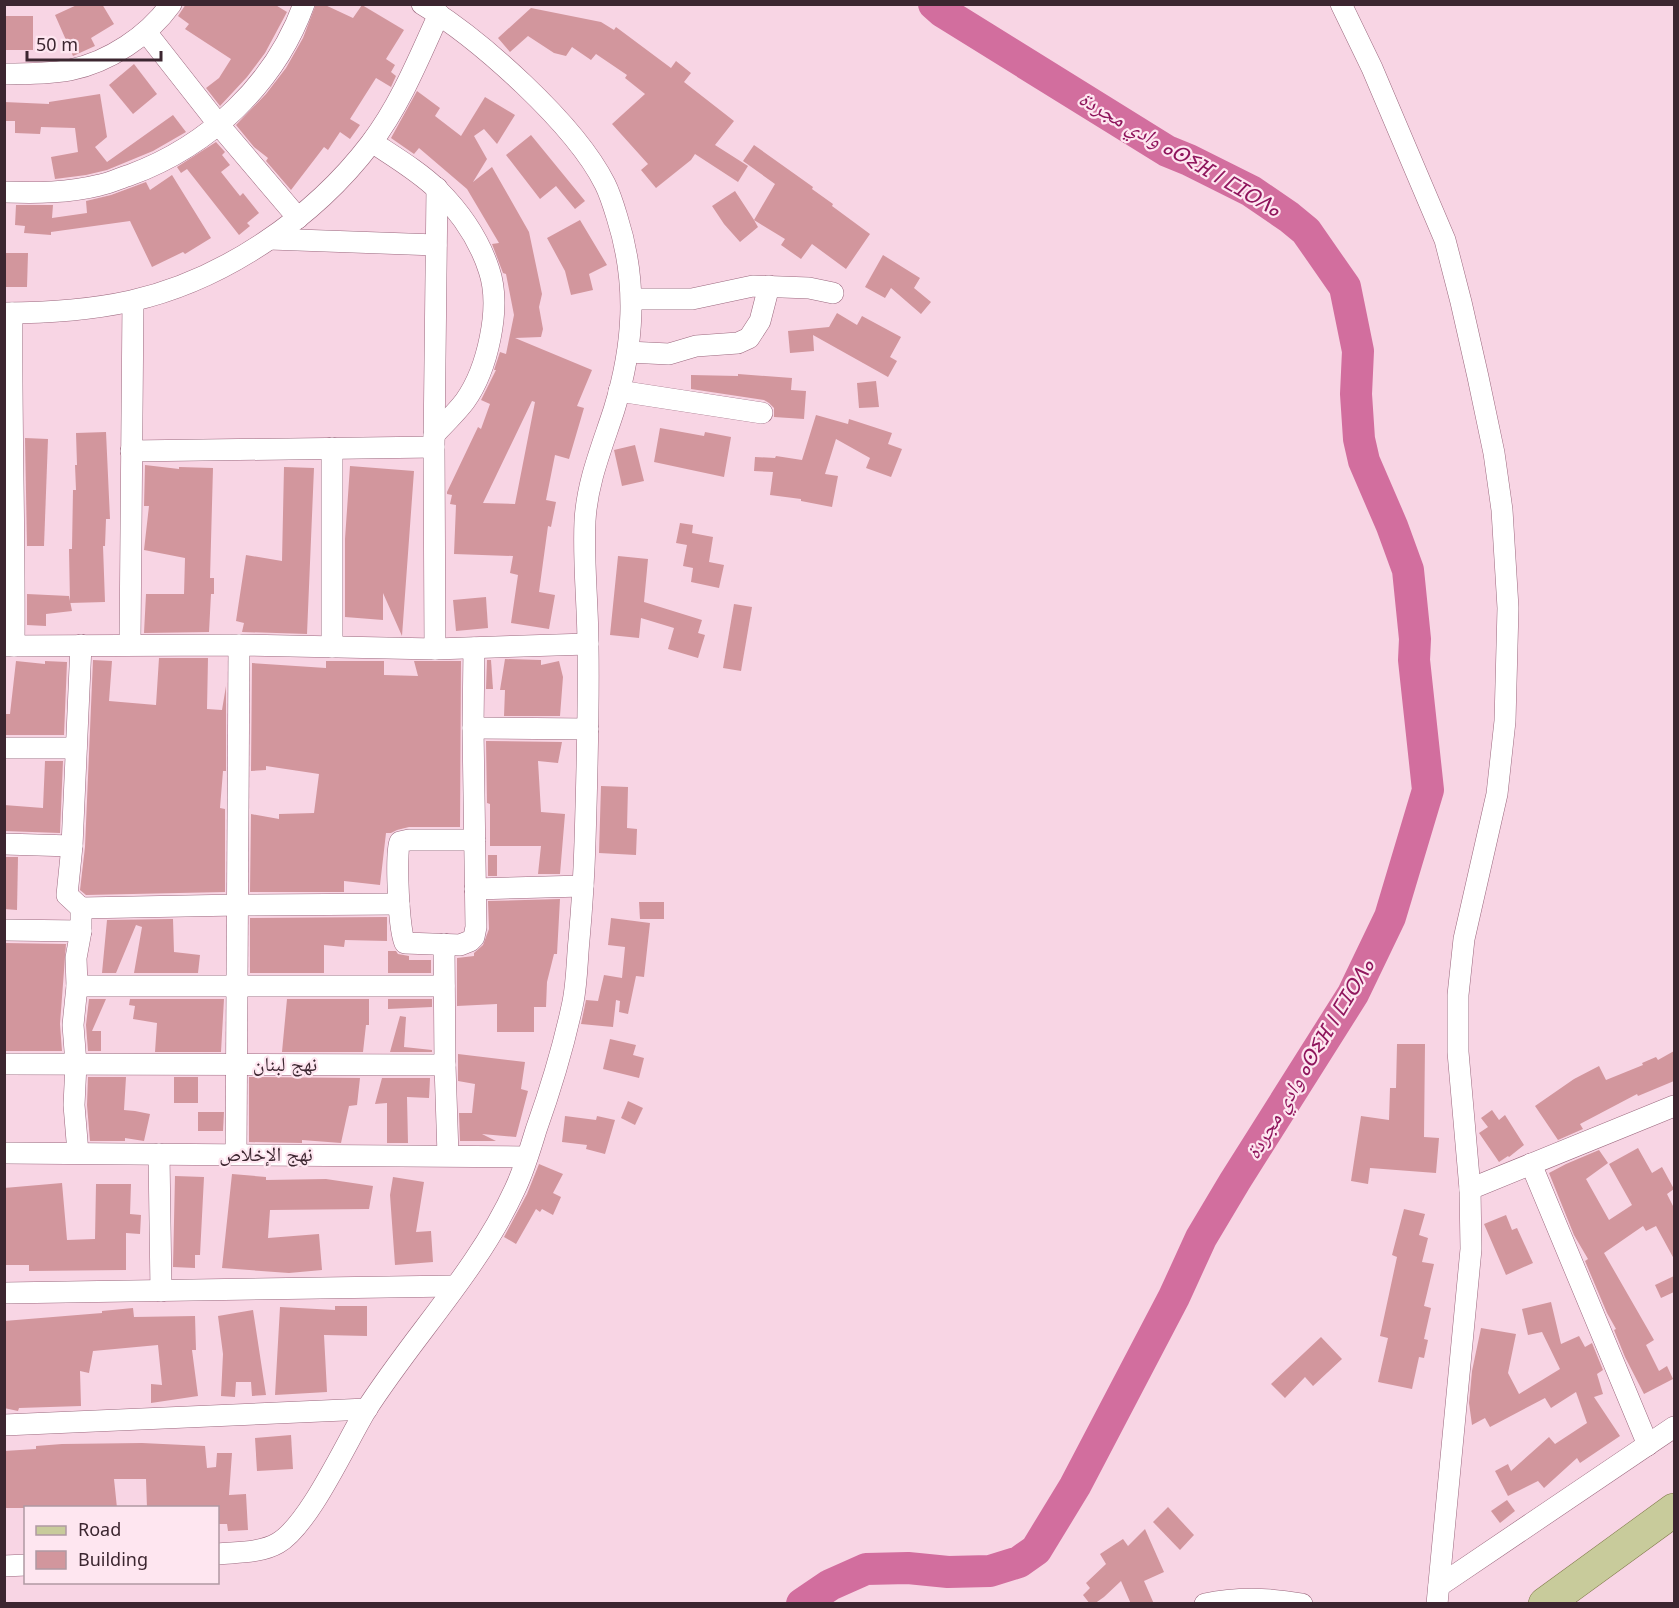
<svg xmlns="http://www.w3.org/2000/svg" width="1679" height="1608" viewBox="0 0 1679 1608" font-family="'Noto Sans','Noto Naskh Arabic','Noto Sans Tifinagh',sans-serif">
<style>
.lines{fill:none;stroke-linecap:round;stroke-linejoin:round}
.river{stroke:#d26e9e;stroke-width:32}
.building{fill:#d2969d;fill-rule:evenodd}
.street-casing{stroke:#9b687e;stroke-width:22}
.primary-casing{stroke:#807a4a;stroke-width:34}
.street{stroke:#fff;stroke-width:21}
.primary{stroke:#c8cb9b;stroke-width:33}
.labels{text-anchor:middle;stroke-width:4.5;stroke-linejoin:round;paint-order:stroke}
.street-label{font-size:20px;fill:#3c2630;stroke:#fee6f0}
.water-label{font-size:21px;font-style:italic;fill:#8f155c;stroke:#fee6f0}
</style>
<rect width="100%" height="100%" fill="#f8d5e4"/>
<g class="lines">
<!-- river -->
<path class="river" d="M802,1604L830,1585L866,1569L908,1568L948,1572L990,1571L1019,1562L1036,1550L1075,1486L1174,1297L1201,1238L1235,1181L1353,994L1390,917L1428,790L1414,660L1415,639L1408,570L1392,526L1364,461L1359,439L1356,394L1358,351L1345,287L1306,231L1289,217L1251,191L1189,160L1167,151L943,12L934,4"/>
</g>
<!-- building -->
<g class="building">
<path d="M79,4H102L114,24L91,38L95,46L73,56L55,15Z"/>
<path d="M186,4H274L287,12L265,53L247,77L220,106L206,88L219,78L231,59L185,29L189,24L178,16Z"/>
<path d="M316,4H323L353,18L362,5L404,30L386,59L395,65L391,72L396,76L391,87L376,78L350,119L360,125L350,139L340,132L328,150L324,147L291,190L266,161L268,158L254,147L236,125L266,94L286,68L303,38Z"/>
<path d="M531,8L601,22L614,30L616,27L671,68L676,61L691,73L684,82L734,121L715,145L748,166L738,182L695,154L691,160L656,188L641,170L648,164L612,124L645,94L625,78L627,75L596,54L591,60L572,47L566,56L554,53L528,36L510,52L498,38Z"/>
<rect x="4" y="16" width="29" height="34"/>
<path d="M134,64L157,94L133,114L109,85Z"/>
<path d="M417,91L440,108L435,116L461,136L485,97L515,115L497,144L484,129L474,136L487,159L473,182L492,167L529,232L542,294L539,307L543,329L541,337L515,338L592,370L577,406L584,408L569,459L555,455L546,500L556,502L551,527L548,526L539,592L555,595L549,629L511,623L518,575L510,573L513,556L454,554L456,505L450,504L452,495L447,494V492L478,427L481,429L490,404L481,400L496,370H494L500,352L506,354L514,315L506,274L503,273L492,244L499,243L467,189L419,148L414,154L391,138ZM532,401L535,402L515,504L483,503Z"/>
<path d="M100,94L107,137L95,147L107,162L173,115L186,132L153,151L107,170L86,175L55,179L51,157L78,152L75,128L41,127L40,134L15,133V121H4V102L49,104V102Z"/>
<path d="M531,135L585,201L575,209L556,186L540,199L506,155Z"/>
<path d="M216,142L225,152L222,155L230,165L221,172L240,196L243,193L259,213L247,223L250,226L239,235L187,169L181,173L177,167Z"/>
<path d="M754,145L813,187L812,189L833,204L832,206L870,234L846,269L812,244L801,259L781,245L785,239L754,220L758,227L740,242L724,224L712,206L735,191L754,220L775,184L743,161Z"/>
<path d="M172,175L211,238L185,254L183,252L152,267L130,221L51,232V235L24,233L25,226L15,225L16,205H53L52,218L87,213L86,201L111,195L146,182L150,190Z"/>
<path d="M580,220L607,265L589,274L593,290L571,295L565,271L547,238Z"/>
<path d="M4,253H28L27,287H4Z"/>
<path d="M883,255L920,278L914,288L931,302L921,314L891,288L885,298L865,287Z"/>
<path d="M837,313L857,325L862,316L901,337L890,357L897,361L888,377L813,335L814,351L790,353L788,331L829,327Z"/>
<path d="M738,374L792,378L791,390L806,391L804,419L774,417V408L769,403L764,400L691,389V375L738,376Z"/>
<path d="M876,381L879,407L859,408L857,383Z"/>
<path d="M816,415L848,424L849,419L892,433L888,444L902,449L891,477L866,468L870,458L836,439L825,474L838,476L832,507L801,501V499L770,495L773,472L754,471L755,457L775,458L776,456L802,460Z"/>
<path d="M660,428L704,436L705,432L731,437L724,477L654,462Z"/>
<path d="M106,432L110,519H106L105,546H103L105,602L70,603L69,549H72L73,490H76L75,465H77L76,433Z"/>
<path d="M25,438L48,439L44,546H27Z"/>
<path d="M635,445L644,481L622,486L614,450Z"/>
<path d="M145,465L179,469V467L213,468L210,578H214V594H211L209,632L144,633L146,594H184L185,558L144,550L149,506H144Z"/>
<path d="M350,466L414,471L402,636L383,593V620L345,617V539Z"/>
<path d="M284,467L314,468L307,634L242,632L244,623L236,621L246,555L282,561Z"/>
<path d="M680,523L693,525L692,533L713,537L709,562L724,565L719,588L691,582L693,568L683,566L687,545L676,543Z"/>
<path d="M618,556L648,559L644,602L702,620L698,633L705,635L698,658L668,649L674,628L641,618L639,638L610,635Z"/>
<path d="M27,594L69,596L72,611L46,614V626L27,625Z"/>
<path d="M486,597L488,628L456,631L453,600Z"/>
<path d="M734,604L752,607L741,671L723,668Z"/>
<path d="M159,658H208L207,709L222,710L226,686V771H223L220,808L225,809V892L86,895L80,890L85,847L93,660L112,661L109,701L156,705Z"/>
<path d="M505,659L541,660V665L559,661L563,677L560,716H504L505,690H500Z"/>
<path d="M487,660H491L493,689H486Z"/>
<path d="M16,661L45,664V661L67,662L64,735H4V714H10Z"/>
<path d="M326,661H384V675L418,676L414,661H461L460,827H409L397,830L391,833H386L380,885L344,881V892H250L251,814L279,819V814L314,813L319,774L266,766V770L251,771L252,663L326,668Z"/>
<path d="M486,741L562,742L558,763L538,761L541,812L565,814L560,874H538L541,846H490V804L487,803Z"/>
<path d="M45,761H63L60,833L4,831V805L43,808Z"/>
<path d="M601,786L628,787L627,828L637,829L636,855L599,853Z"/>
<rect x="488" y="855" width="9" height="21"/>
<path d="M4,857H18L17,910L4,909Z"/>
<path d="M560,899L557,954H554L547,982L546,1007H534V1032H497V1004L457,1006V958L474,956V953L483,945L489,929L488,901Z"/>
<path d="M639,902H664V919H640Z"/>
<path d="M387,917V941L345,940L344,947L324,945V973H250V918Z"/>
<path d="M611,918L650,923L644,977L636,976L628,1014L619,1012L620,1001L616,1000L613,1027L581,1024L586,1000L598,1001L604,975L622,978L625,947L608,945Z"/>
<path d="M173,919L174,952L200,955L198,973H134L142,927L136,925L116,973H102L107,920Z"/>
<path d="M4,943L66,944L60,1024L62,1051H4Z"/>
<path d="M388,951H396L398,954L409,956V960H431V973H388Z"/>
<path d="M89,999H106L92,1031H101V1051H88L86,1025Z"/>
<path d="M130,999H224L221,1052H155L157,1023L133,1019L135,1006L129,1005Z"/>
<path d="M287,999H369V1025H366L363,1052H282Z"/>
<path d="M388,999H432V1007L388,1009Z"/>
<path d="M400,1016L406,1017L404,1047L432,1050V1052H390Z"/>
<path d="M610,1039L636,1045L633,1055L644,1058L639,1078L603,1069Z"/>
<path d="M1397,1044H1425L1424,1137L1439,1138L1436,1173L1370,1168L1368,1184L1351,1181L1361,1116L1389,1120L1390,1088H1396Z"/>
<path d="M1674,1051V1081L1638,1096L1637,1094L1580,1124L1583,1129L1558,1140L1535,1106L1574,1079L1599,1066L1606,1080L1643,1065L1642,1063L1656,1057L1658,1060Z"/>
<path d="M458,1054L525,1062L521,1089L528,1091L516,1137L482,1134L496,1141H460L459,1113H472L475,1084L458,1081Z"/>
<path d="M88,1077H126L124,1110L135,1111L150,1114L144,1141L125,1138V1141H90L87,1105Z"/>
<rect x="174" y="1077" width="24" height="26"/>
<path d="M249,1077L360,1078L357,1105L349,1106L341,1143L302,1140V1143L249,1142Z"/>
<path d="M382,1078H430L429,1098L407,1097L408,1143H387V1103L375,1104Z"/>
<path d="M628,1101L643,1108L635,1125L621,1118Z"/>
<path d="M1492,1110L1499,1120L1505,1115L1524,1145L1509,1157L1508,1156L1499,1162L1479,1133L1488,1127L1481,1118Z"/>
<path d="M198,1112H224L223,1131H198Z"/>
<path d="M565,1116L596,1120L597,1116L615,1120L605,1154L586,1149L587,1145L562,1142Z"/>
<path d="M1638,1148L1652,1173L1662,1167L1674,1189L1667,1194L1674,1208V1259L1656,1226L1646,1231L1643,1226L1604,1253L1654,1340L1646,1345L1659,1371L1667,1366L1673,1379L1644,1394L1625,1357L1614,1330L1616,1329L1607,1313L1585,1261L1588,1259L1574,1235L1549,1173L1566,1164L1599,1150L1608,1163L1586,1179L1609,1220L1632,1205L1609,1164Z"/>
<path d="M539,1164L563,1174L553,1193L561,1197L553,1215L542,1209L540,1212L536,1209L516,1244L504,1237L527,1194Z"/>
<path d="M232,1174L266,1177V1180L326,1179L373,1186L369,1209L270,1210L268,1238L319,1234L322,1270L289,1273L222,1268Z"/>
<path d="M175,1176L204,1177L200,1255H195V1268L173,1267Z"/>
<path d="M393,1177L424,1182L416,1232L431,1231L433,1262L395,1265L390,1195Z"/>
<path d="M62,1183L67,1240L95,1239L96,1184H131L130,1214L141,1215L140,1234L126,1233V1270L29,1271V1265H4V1188Z"/>
<path d="M1404,1209L1425,1214L1419,1235L1428,1238L1422,1262L1434,1264L1424,1306L1431,1308L1424,1339L1428,1340L1424,1358L1419,1357L1412,1389L1378,1382L1388,1338L1380,1336L1397,1257L1392,1255Z"/>
<path d="M1506,1215L1512,1230L1517,1228L1533,1263L1506,1275L1484,1224Z"/>
<path d="M1674,1276V1292L1661,1298L1655,1285Z"/>
<path d="M1551,1302L1561,1344L1579,1336L1585,1347L1592,1343L1603,1370L1597,1374L1603,1394L1594,1397L1620,1436L1580,1463L1577,1458L1544,1488L1538,1481L1508,1496L1495,1471L1508,1464L1511,1471L1549,1437L1555,1444L1587,1423L1576,1392L1551,1408L1545,1398L1490,1427L1485,1418L1472,1425L1469,1403L1472,1371L1481,1328L1516,1334L1508,1373L1519,1394L1560,1369L1542,1332L1528,1335L1522,1309Z"/>
<path d="M335,1306H367V1336L324,1335L327,1392L275,1395L280,1307L335,1310Z"/>
<path d="M133,1308L134,1317L195,1316L196,1350H192L198,1396L151,1403V1384L162,1385L158,1345L93,1351L89,1373L80,1371L81,1406L19,1408L18,1411L4,1408V1321L102,1313V1311Z"/>
<path d="M253,1310L266,1395L252,1396L251,1382H236L235,1397L221,1396L223,1354L218,1316Z"/>
<path d="M1321,1337L1342,1359L1313,1386L1305,1377L1285,1398L1271,1384Z"/>
<path d="M291,1435L293,1469L257,1471L255,1438Z"/>
<path d="M142,1443L205,1446L207,1468L216,1467L217,1453H232L229,1495L246,1494L248,1530L228,1531L227,1524H218V1508H147L146,1479H114L117,1508H4V1451L36,1449V1446L62,1444Z"/>
<path d="M1507,1500L1515,1511L1500,1523L1491,1511Z"/>
<path d="M1168,1507L1194,1535L1180,1550L1153,1522Z"/>
<path d="M1145,1529L1164,1572L1144,1581L1154,1604H1131L1121,1581L1104,1597L1094,1604H1090L1083,1595L1090,1588L1086,1583L1106,1564L1100,1554L1123,1539L1128,1546Z"/>
</g>
<g class="lines">
<defs>
<g id="street">
<path d="M1341,4L1372,68L1445,240L1461,302L1478,377L1494,453L1502,510L1508,608L1505,721L1497,794L1464,939L1458,995V1052L1470,1189L1471,1249L1437,1604"/>
<path d="M146,32L219,125L298,218"/>
<path d="M4,74C26,74 49,74 70,70C109,62 148,36 171,4"/>
<path d="M372,142C393,156 420,172 438,190C461,213 479,239 489,270C502,308 487,370 465,401C456,413 444,424 434,435"/>
<path d="M4,192C37,193 68,193 100,185C110,183 120,178 130,175C209,146 275,84 304,4"/>
<path d="M270,239L436,245"/>
<path d="M632,299H692L753,286L809,288L833,293"/>
<path d="M4,313C47,313 90,310 131,301C224,280 314,218 371,143C400,105 419,58 439,14"/>
<path d="M12,313C11,424 15,535 14,646"/>
<path d="M628,352L669,354L696,346L738,343L749,338L760,321L769,286"/>
<path d="M619,391L762,413"/>
<path d="M131,451L434,447"/>
<path d="M130,644L133,301"/>
<path d="M4,646L239,645L435,649L588,644"/>
<path d="M332,647V448"/>
<path d="M474,648L473,728L476,927L474,937L470,941L460,945L405,943C399,935 395,852 400,842L409,840H475"/>
<path d="M435,649L434,447L437,188"/>
<path d="M473,728L588,729"/>
<path d="M4,748H76"/>
<path d="M4,844L72,846"/>
<path d="M475,889L583,886"/>
<path d="M81,908L238,905L399,904"/>
<path d="M4,930L81,931"/>
<path d="M77,986H444"/>
<path d="M4,1064L445,1065L444,944"/>
<path d="M445,1065L448,1155"/>
<path d="M4,1153L527,1157"/>
<path d="M78,1153L74,1105L76,1064L73,1025L77,986L76,958L81,931V908L67,895L72,846L81,645"/>
<path d="M159,1154L161,1291"/>
<path d="M236,1154L239,645"/>
<path d="M1531,1164L1648,1445"/>
<path d="M1470,1189L1674,1106"/>
<path d="M4,1293L455,1286"/>
<path d="M4,1425L367,1409"/>
<path d="M218,1554C237,1552 261,1553 278,1543C309,1525 346,1443 366,1410C414,1335 478,1270 515,1189C524,1170 530,1150 536,1130C551,1088 564,1045 573,1002C577,982 577,960 579,940C582,907 584,875 585,842C587,777 589,711 588,646C588,605 583,563 585,521C587,482 602,447 614,410C634,345 638,283 617,217C614,207 610,194 605,184C575,124 480,39 422,4"/>
<path d="M4,1566L26,1565"/>
<path d="M1439,1586L1674,1427"/>
<path d="M1205,1604C1238,1597 1269,1598 1302,1604"/>
</g>
<path id="primary" d="M1545,1604L1674,1510"/>
</defs>
<!-- street casing -->
<use href="#street" class="street-casing"/>
<!-- primary casing -->
<use href="#primary" class="primary-casing"/>
<!-- street -->
<use href="#street" class="street"/>
<!-- primary -->
<use href="#primary" class="primary"/>
</g>
<g class="labels">
<!-- street labels -->
<g class="street-label">
<text x="285" y="1071">نهج لبنان</text>
<text x="266" y="1161">نهج الإخلاص</text>
</g>
<!-- water labels -->
<g class="water-label">
<text transform="translate(1180 154) rotate(30)" y="7">وادي مجردة ⴰⵙⵉⴼ ⵏ ⵎⵊⵔⴷⴰ</text>
<text transform="translate(1310 1059) rotate(-59)" y="7">وادي مجردة ⴰⵙⵉⴼ ⵏ ⵎⵊⵔⴷⴰ</text>
</g>
</g>
<!-- border -->
<rect width="1679" height="1608" fill="none" stroke="#3c2630" stroke-width="12"/>
<!-- legend -->
<rect x="24" y="1506" width="195" height="78" fill="#fee6f0" stroke="#b099a3" stroke-width="1.5"/>
<rect x="36" y="1526" width="30" height="9" fill="#c8cb9b" stroke="#b099a3" stroke-width="1.5"/>
<text x="78" y="1536" font-size="18" fill="#3c2630">Road</text>
<rect x="36" y="1551" width="30" height="18" fill="#d2969d" stroke="#b099a3" stroke-width="1.5"/>
<text x="78" y="1566" font-size="18" fill="#3c2630">Building</text>
<!-- scale -->
<path d="M27 51v9h134v-9" fill="none" stroke="#3c2630" stroke-width="3"/>
<text x="36" y="51" font-size="18" fill="#3c2630" stroke="#fee6f0" stroke-width="4.5" paint-order="stroke">50 m</text>
</svg>
